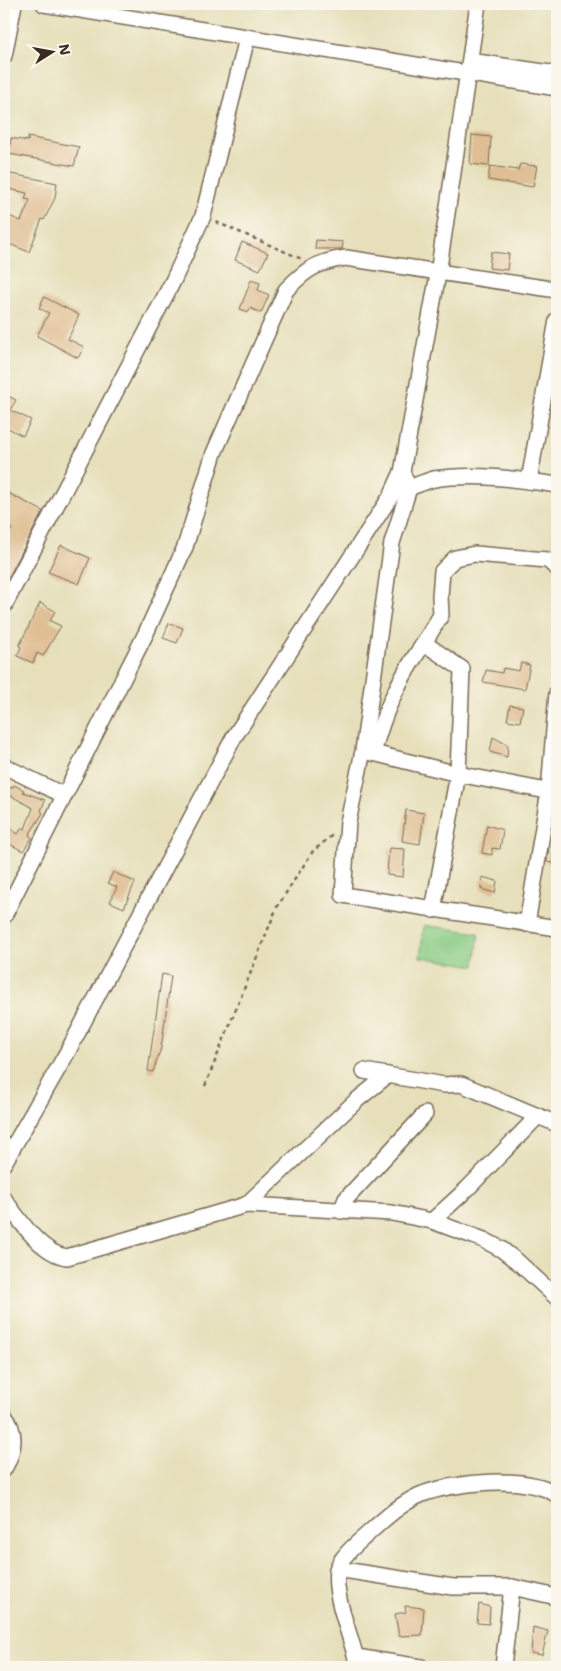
<svg xmlns="http://www.w3.org/2000/svg" width="561" height="1671" viewBox="0 0 561 1671" font-family="'Shantell Sans',sans-serif">
<style>
.green{fill:#88cb84;stroke:#627a51}
.building{fill:#dfbe93}
.lines{fill:none;stroke-linecap:round;stroke-linejoin:round}
.minor-casing{stroke:#776955;stroke-width:18}
.path{stroke:#776955;stroke-width:2.5;stroke-dasharray:4 4;stroke-linecap:butt}
.minor{stroke:#fff;stroke-width:15}
</style>
<rect width="100%" height="100%" fill="#fbf7ec"/>
<filter id="ink" filterUnits="userSpaceOnUse"><feTurbulence type="fractalNoise" baseFrequency=".02" numOctaves="2"/><feDisplacementMap in="SourceGraphic" scale="10" xChannelSelector="R" yChannelSelector="G"/><feConvolveMatrix kernelMatrix="1 2 1 2 8 2 1 2 1" color-interpolation-filters="sRGB"/></filter>
<filter id="wash" filterUnits="userSpaceOnUse"><feTurbulence type="fractalNoise" baseFrequency=".0096" numOctaves="4" result="noise"/><feDisplacementMap in="SourceGraphic" scale="20" xChannelSelector="R" yChannelSelector="G"/><feGaussianBlur stdDeviation="1.12" result="paint"/><feColorMatrix in="noise" values="0 0 0 0 0 0 0 0 0 0 0 0 0 0 0 0 0 1.4 0 .05"/><feComposite in="paint" operator="in"/></filter>
<g filter="url(#wash)">
<rect width="100%" height="100%" fill="#e6dfba"/>
<!-- green -->
<path class="green" d="M424,925L479,933L475,966L420,957Z"/>
<g id="blocks">
<!-- building -->
<g class="building">
<path d="M472,135L491,137L489,166L470,164Z"/>
<path d="M28,137L79,147L74,166L9,154L11,138L28,141Z"/>
<path d="M520,164L537,166L533,187L488,180L490,166L518,170Z"/>
<path d="M6,173L57,183L55,198L44,220L42,219L29,252L4,242V214L21,221L30,200L25,199L27,193L4,188Z"/>
<path d="M316,240L343,242L342,249H315Z"/>
<path d="M242,242L268,253L260,270L235,260Z"/>
<path d="M491,252L509,254L507,270L489,268Z"/>
<path d="M251,280L260,283L258,290L269,295L261,313L250,308L249,312L240,309Z"/>
<path d="M44,297L79,315L68,339L84,347L78,358L37,336L49,313L39,308Z"/>
<path d="M4,394L16,400L10,410L31,420L23,436L4,426Z"/>
<path d="M4,491L43,511L4,586V544L12,529L4,525Z"/>
<path d="M61,545L90,558L79,584L48,572Z"/>
<path d="M40,603L55,611L50,621L61,626L43,656L37,653L33,663L17,656L21,647L19,646Z"/>
<path d="M169,623L183,628L177,643L163,638Z"/>
<path d="M521,663L530,665L525,689L483,682L486,670L502,673L503,668L519,671Z"/>
<path d="M510,705L523,707L520,722L507,720Z"/>
<path d="M493,737L508,745L507,757L490,752Z"/>
<path d="M14,785L24,790L23,792L45,800L41,811L43,813L29,835L32,838L23,851L4,841V833L8,827L18,834L22,827L25,829L33,808L4,792V786L12,788Z"/>
<path d="M406,810L424,813L420,844L402,841Z"/>
<path d="M487,825L503,830L500,849L492,848V855L482,853Z"/>
<path d="M549,846L557,847V864L547,862Z"/>
<path d="M389,848L405,849L403,877L387,875Z"/>
<path d="M113,872L135,882L124,908L110,902L117,887L108,883Z"/>
<path d="M482,877L497,881L495,893L481,889Z"/>
<path d="M162,974L171,976L161,1048L153,1072L148,1071Z"/>
<path d="M479,1604L490,1607L489,1624L477,1623Z"/>
<path d="M405,1606L424,1608L422,1635L399,1636L395,1614L406,1612Z"/>
<path d="M533,1627L548,1631L542,1655L531,1653Z"/>
</g>
</g>
</g>
<g filter="url(#ink)">
<use href="#blocks" fill-opacity="0" stroke="#776955" stroke-width="1"/>
<g class="lines">
<defs>
<g id="minor">
<path d="M44,4L557,88"/>
<path d="M4,56L14,4"/>
<path d="M470,61L557,74"/>
<path d="M402,472L409,488L392,543L363,751L348,822L343,895L557,928"/>
<path d="M529,481L557,320"/>
<path d="M409,488C417,485 426,481 434,479C474,473 518,479 557,485"/>
<path d="M4,606L173,281L203,216L247,38"/>
<path d="M424,643L441,615L440,596L442,571L455,558L475,554L547,560L557,568"/>
<path d="M365,751L458,774L557,793"/>
<path d="M373,753C384,711 399,679 424,643L462,669L458,774L433,910"/>
<path d="M4,766L63,795"/>
<path d="M4,916L146,633L185,547L214,453L286,290C306,269 317,262 346,258L557,290"/>
<path d="M527,924L549,791L557,693"/>
<path d="M364,1071L444,1085L461,1084L557,1124"/>
<path d="M4,1163L68,1051L234,737L391,496L402,472L438,274L478,4"/>
<path d="M4,1199C18,1218 41,1254 67,1257L246,1205L392,1213L432,1221L484,1240L501,1249L518,1262L557,1298"/>
<path d="M246,1205L357,1100L388,1075"/>
<path d="M341,1211L346,1199L425,1114"/>
<path d="M432,1221L467,1189L538,1116"/>
<path d="M4,1415C17,1432 15,1450 4,1469"/>
<path d="M337,1569L453,1587H512L557,1597"/>
<path d="M356,1657L421,1667"/>
<path d="M358,1667C353,1640 333,1597 337,1571C338,1560 354,1546 362,1539C380,1523 398,1505 420,1495C450,1482 530,1474 557,1495"/>
<path d="M503,1667L512,1587"/>
</g>
</defs>
<!-- minor casing -->
<use href="#minor" class="minor-casing"/>
<!-- path -->
<g class="path">
<path d="M216,222L302,259"/>
<path d="M205,1086L277,907L313,851L334,834"/>
</g>
<!-- minor -->
<use href="#minor" class="minor"/>
</g>
</g>
<!-- margin -->
<rect width="561" height="1671" fill="none" stroke="#fbf7ec" stroke-width="20"/>
<!-- north arrow -->
<g transform="translate(52 52) rotate(79)" stroke="#fbf7ec" stroke-width="4" paint-order="stroke">
<path d="M0-4L9 19L0 12L-9 19Z" fill="#3b2a1e"/>
<text y="-8" font-size="14" font-weight="bold" text-anchor="middle" fill="#3b2a1e">N</text>
</g>
</svg>
